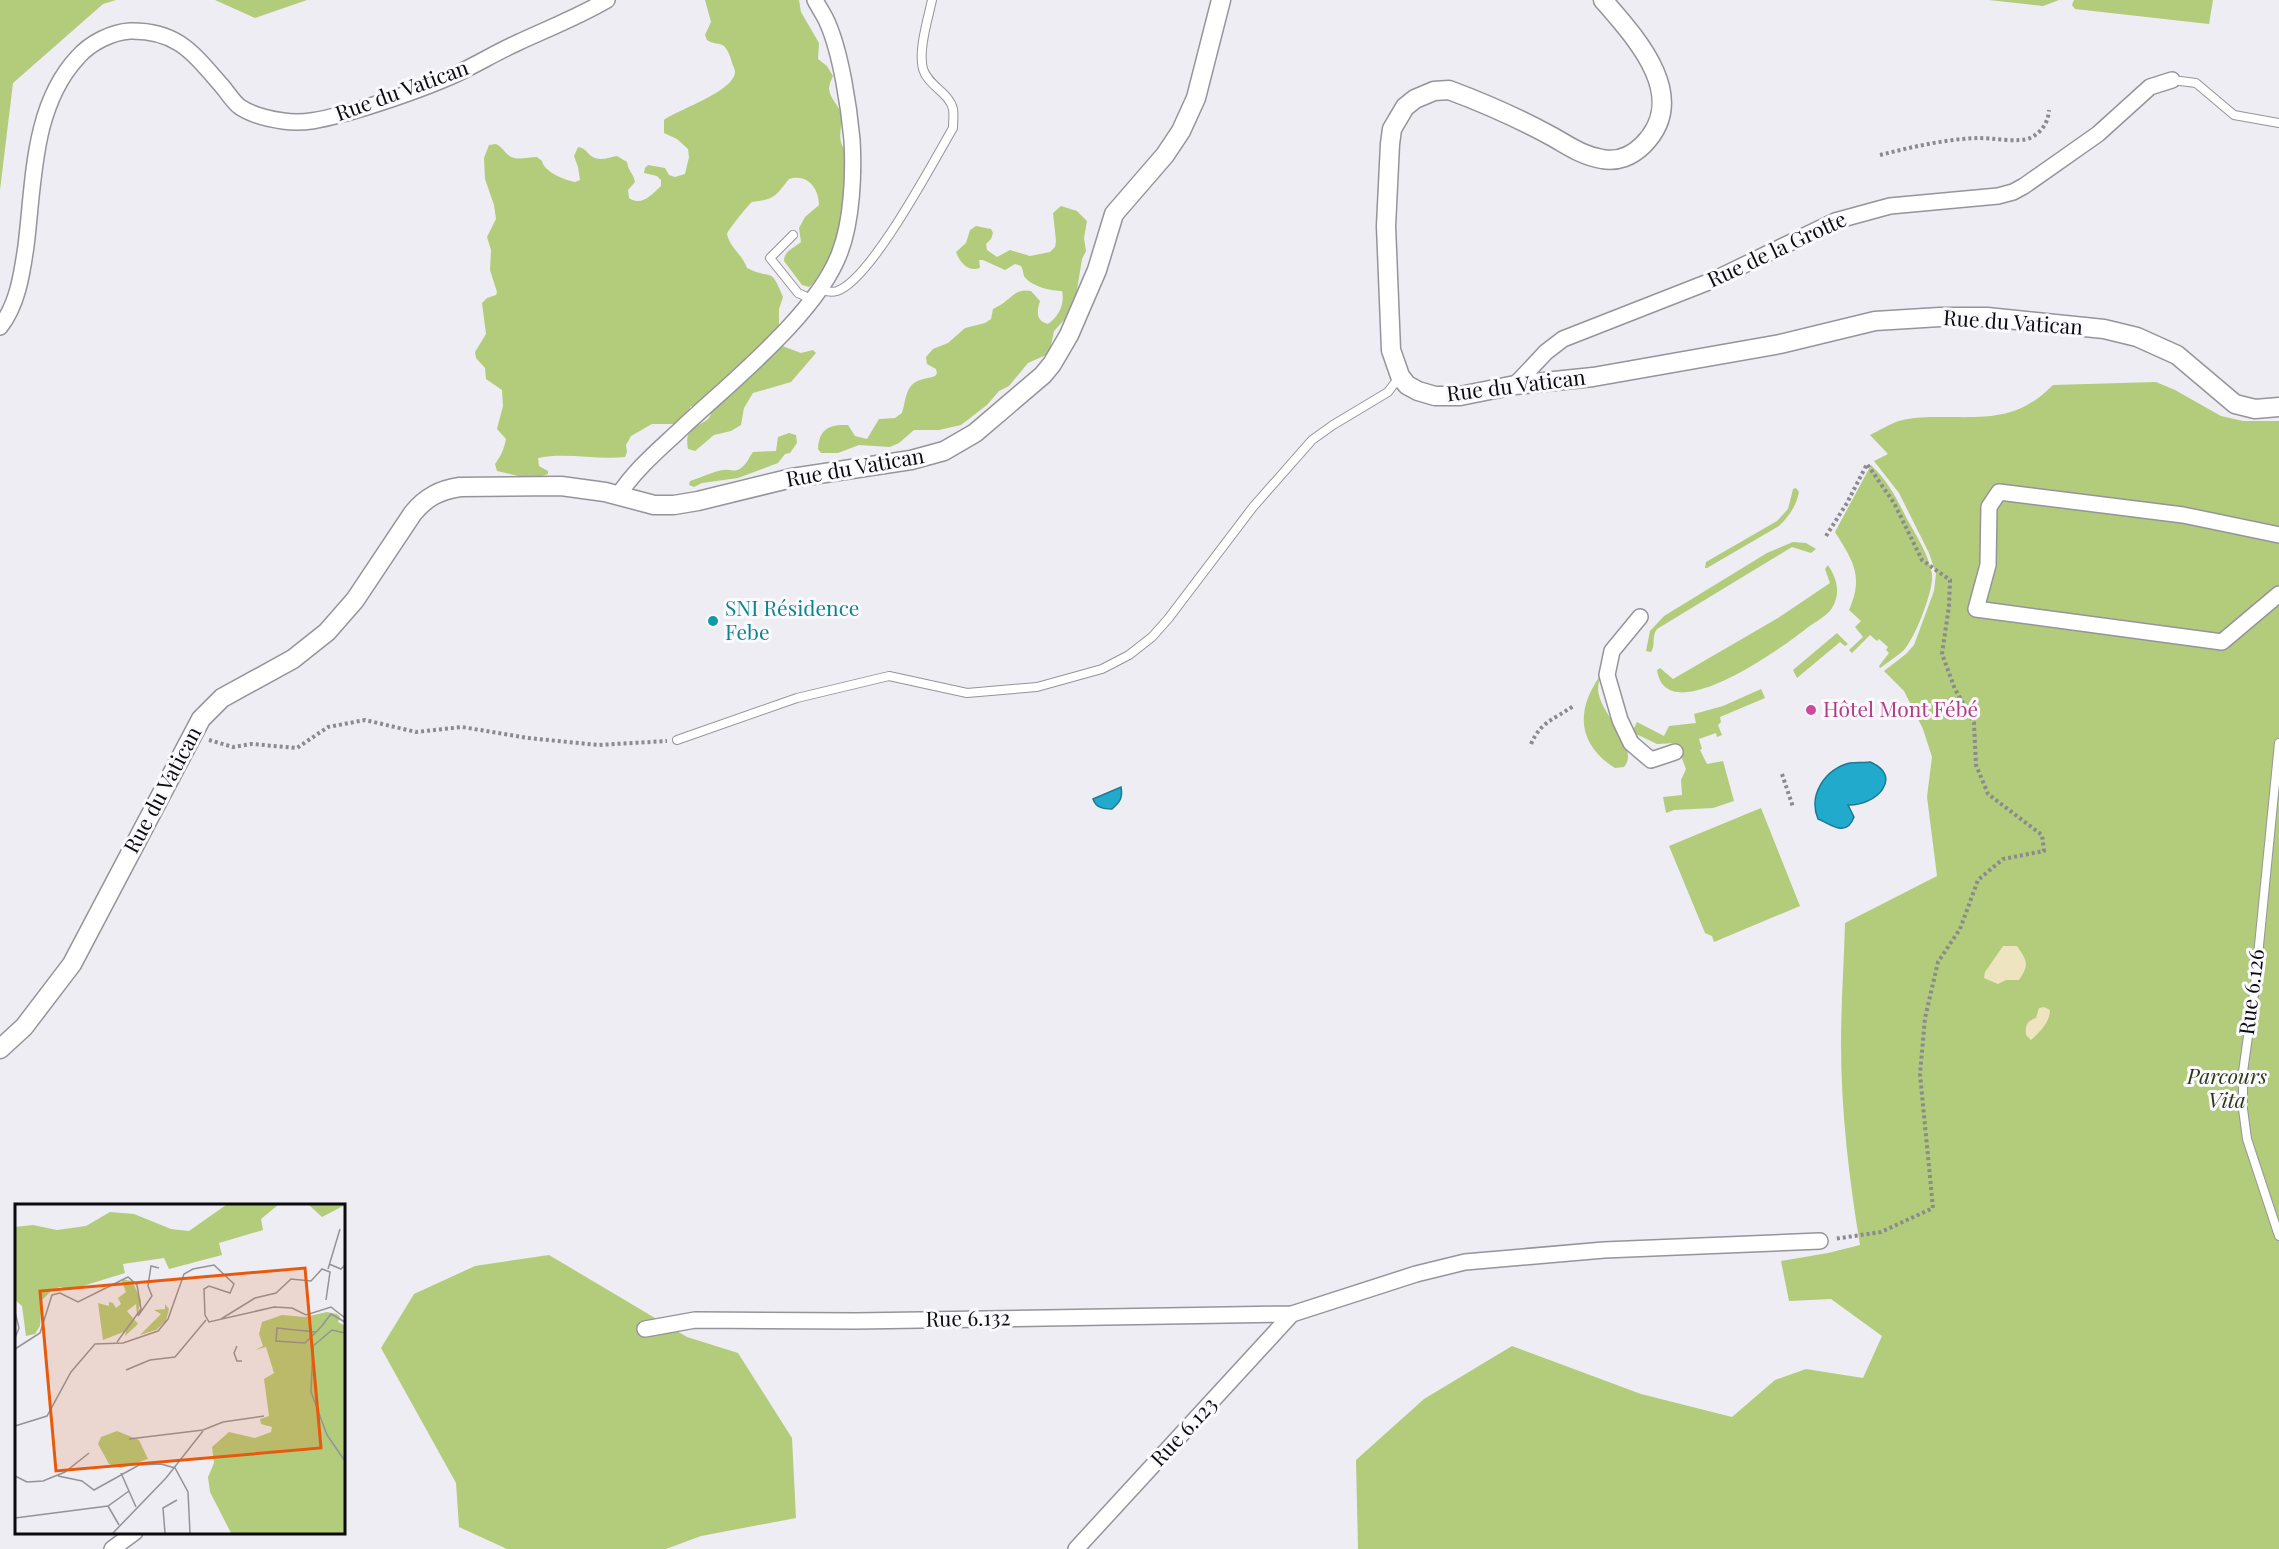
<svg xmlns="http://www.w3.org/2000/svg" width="2279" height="1549" viewBox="0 0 2279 1549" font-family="'Playfair Display',serif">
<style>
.green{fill:#b2cc7b}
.sand{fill:#eee4bf}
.water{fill:#22aacd;stroke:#1b7a93;stroke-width:1.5}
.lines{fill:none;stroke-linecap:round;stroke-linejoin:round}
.service-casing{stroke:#94949a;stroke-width:10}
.minor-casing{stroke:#94949a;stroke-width:18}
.tertiary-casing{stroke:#94949a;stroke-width:21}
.path{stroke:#8a8a8f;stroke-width:4;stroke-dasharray:3 3;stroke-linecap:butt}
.service{stroke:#fff;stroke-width:8}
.minor{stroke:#fff;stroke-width:15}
.tertiary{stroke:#fff;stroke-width:18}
.culture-dot{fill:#0f9aa8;stroke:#fafafe;stroke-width:2}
.hotel-dot{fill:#d1479c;stroke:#fafafe;stroke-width:2}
.labels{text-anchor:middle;stroke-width:6;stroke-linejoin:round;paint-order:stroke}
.street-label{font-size:21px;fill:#0b0b0d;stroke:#fafafe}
.culture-label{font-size:21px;fill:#0d838f;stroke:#fafafe;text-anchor:start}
.hotel-label{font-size:21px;fill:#b23c85;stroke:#fafafe;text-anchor:start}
.park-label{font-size:21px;font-style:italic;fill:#2e3813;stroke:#fafafe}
.inset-road{fill:none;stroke:#939397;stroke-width:1.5}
.view{fill:#e8590c;fill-opacity:0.15;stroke:#e8590c;stroke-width:3}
.inset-edge{fill:none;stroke:#0b0b0d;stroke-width:3}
</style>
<rect width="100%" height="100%" fill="#ededf3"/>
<!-- green -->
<g class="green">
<path d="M0,0H116L103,4L13,83L0,190Z"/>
<path d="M215,0H307L255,18Z"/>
<path d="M705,0H799L801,12L819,43L818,59L827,66L833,76C831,81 829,84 829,89C830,99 839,105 841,114C843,125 837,137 843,147C851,161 863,152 861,176L828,262C820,269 818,280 809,287L802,285L784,261C784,251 794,248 801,242L799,228L805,217L819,205C819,188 807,173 789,179C775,196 776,199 752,202C748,205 728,230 727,234C730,248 742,254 747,268C773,281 770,265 783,297L779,309V325L775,334L777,344L801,353L813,350L816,353L791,382L753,393L744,408L741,425L731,431L714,435L695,451L688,449C684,427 696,429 709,418L711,414L710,412L691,406L682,421L678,424H652L631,436L626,445L627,452L625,457C596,460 565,452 538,458L539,466L548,471V474C531,482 513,474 497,471L495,464C501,456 504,449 506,439L497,429L503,406L502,390L486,379L485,368L476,358L475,352L486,334L482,303L487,298L496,295L497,292L490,270L491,250L487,237L496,219L494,205L485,179L484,158L489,145L496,144C502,147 503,150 507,154C515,162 527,157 537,157L542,161C544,172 565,180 575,182L580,180L578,167L574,156L578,147C587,148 587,155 595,158C602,161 610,157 617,156L627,162C628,171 634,174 635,182L628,190L629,198C642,207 652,194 661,186V180L657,176L644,173L645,168L648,165L665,168L669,175L675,177L685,174L689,157L688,149L677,139L664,133V120C677,110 735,91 735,72C735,69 733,66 732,63C731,58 728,50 724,46C720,43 712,44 707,40L705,35L711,22Z"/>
<path d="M1989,0H2059L2043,6Z"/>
<path d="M2074,0H2213L2209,24L2075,9L2072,5Z"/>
<path d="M1061,206L1077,211L1087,221L1084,238L1086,251L1082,259L1076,296L1066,318L1054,331L1050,350L1046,355L1028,363L1009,386L999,391L987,405L961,425L939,430H914L899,443L890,447L859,445L838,453H821L818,449C819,429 829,424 848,425L855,436L867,439L879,419L895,418L902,413C906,401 905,385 920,380C926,378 930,378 935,376L937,373L936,369L927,364L926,357L933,349L948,343L965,328L985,323L991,319L993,309C998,306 1003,304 1007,300C1016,293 1019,289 1031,291L1040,301C1037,311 1035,320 1048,324C1059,316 1065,304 1062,291C1053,291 1031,287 1024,276C1023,273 1023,269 1021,266L1015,264L1005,270L983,260H979L980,268C968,272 960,263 956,252L966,243L970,230L976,226L991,229L993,233L991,239L986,244L987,250L997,257L1010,250L1030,256L1050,252L1055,247L1056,241L1053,213Z"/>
<path d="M2156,382L2175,390L2221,416L2243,421H2279V1549H1358L1356,1460L1424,1399L1512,1346L1641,1394L1732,1417L1775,1380L1806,1369L1863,1378L1882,1336L1831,1299L1789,1301L1781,1261L1828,1253L1860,1245C1849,1178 1841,1111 1841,1043C1841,1003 1844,963 1845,923L1937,876L1927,797L1932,757L1923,729L1904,691L1884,671L1906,654L1914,645L1934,591L1936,574L1929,553L1899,493L1874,461L1888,454L1870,435C1879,431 1889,424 1899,421C1912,417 1928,417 1941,417C1988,417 2017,421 2053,385Z"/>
<path d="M789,433L796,435L797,443L790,453L785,454L778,463L738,478L702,483L694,487L689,485L690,481C700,478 714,471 723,470C730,469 735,473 741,468C747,464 749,457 753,452L776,451L778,437Z"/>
<path d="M1871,465C1888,481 1897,499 1907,519C1916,535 1929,555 1932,574C1934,590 1915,639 1903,651C1896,657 1888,662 1880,668L1879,666L1889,653L1886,650L1888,647L1879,639L1877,641L1870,635L1852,653L1849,650L1863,637L1855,627L1861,621L1849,610C1864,576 1853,561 1835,532Z"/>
<path d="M1796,488L1799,492C1796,507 1789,516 1779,526L1707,568H1705L1706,562L1777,521L1788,509L1793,489Z"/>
<path d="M1793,542L1806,543L1816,549L1811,553L1792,547L1657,629C1651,637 1656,645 1651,652L1646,651L1650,631L1664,616L1767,553Z"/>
<path d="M1828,565C1837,579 1841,593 1832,608C1827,616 1815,622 1807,628C1786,645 1666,733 1657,670L1660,668L1673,679L1778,618L1830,583L1825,569Z"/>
<path d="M1837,633L1848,644L1845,646L1840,642L1797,678L1793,670Z"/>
<path d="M1600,676C1599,682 1597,689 1599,695C1603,716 1640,748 1624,767L1615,768C1578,745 1575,711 1600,676Z"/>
<path d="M1761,689L1765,698L1720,717L1721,722L1718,725L1722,735L1717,737L1716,733L1699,739L1702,749L1700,750L1707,764L1723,761L1734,801L1713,808L1674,810L1666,813L1663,797L1682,795L1681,780L1686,769L1676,743L1657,744L1632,732L1637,722L1664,736L1669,726L1696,723L1694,714L1723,706Z"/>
<path d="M1761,808L1800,906L1714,942L1712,936L1705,933L1669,846Z"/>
<path d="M549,1255L687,1337L738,1353L792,1438L796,1518L701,1536L666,1549H507L459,1527L456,1483L381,1348L414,1294L475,1266Z"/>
</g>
<!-- sand -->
<g class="sand">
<path d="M2003,946H2017C2027,961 2030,964 2019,980H2006L1998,984L1984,978L1985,972Z"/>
<path d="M2044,1007L2050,1010C2050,1022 2040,1032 2031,1040L2026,1035C2025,1025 2027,1021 2036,1018L2039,1008Z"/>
</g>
<!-- water -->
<g class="water">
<path d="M1870,762C1904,776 1877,806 1848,805L1854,817C1846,839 1829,823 1818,819C1808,795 1825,769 1850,763C1856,762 1864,763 1870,762Z"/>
<path d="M1121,787C1123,798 1120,802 1112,809C1104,809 1096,808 1093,799Z"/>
</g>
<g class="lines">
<defs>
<g id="service">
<path d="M2172,80L2196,83L2234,115L2279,123"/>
<path d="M793,235L770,258L798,293L811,299"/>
<path d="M819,289C824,291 830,293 837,291C871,280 933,162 953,128C953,122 954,115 953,109C949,92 928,86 923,69C918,50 928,19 932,0"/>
<path d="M677,740L797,698L889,676L967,693L1037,687L1102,669L1129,655L1152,637L1168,619L1253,507L1312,440L1333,425L1388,392L1400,376"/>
<path d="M2279,743L2255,986L2243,1072V1109L2247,1139L2279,1236"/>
</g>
<g id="minor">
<path d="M0,327C18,304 22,273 26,246C34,182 32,106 78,57C90,43 112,32 130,31C177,30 193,53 222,86C228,93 233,102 240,107C252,115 269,119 283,121C308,125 330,117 354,111C387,101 420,90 452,76C474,66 495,53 517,43C549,28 576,18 607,0"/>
<path d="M1515,385L1546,352L1563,339L1711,281L1835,221L1890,206L1998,196L2013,192L2024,186L2098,134L2150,87L2172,80"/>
<path d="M618,496C635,469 660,449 683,427C731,382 818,313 840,252C852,221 854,173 852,140C849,107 841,54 828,24C825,16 819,8 815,0"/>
<path d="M2279,535L2183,515L1999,492L1989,507L1988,565L1976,609L2222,642L2279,594"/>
<path d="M1640,617L1612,651L1607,675L1620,720L1631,743L1651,760L1675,752"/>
<path d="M645,1329L695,1320L856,1321L1292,1314L1416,1274L1465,1262L1604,1250L1820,1241"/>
<path d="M112,1549L135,1532"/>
<path d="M1076,1549L1292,1314"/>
</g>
<g id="tertiary">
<path d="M1603,0C1636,38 1691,97 1643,145C1632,156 1617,162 1602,159C1583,156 1569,146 1553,137C1520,119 1484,103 1449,90L1434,91L1415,99L1405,107L1392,129L1390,144L1386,226L1391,350L1400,376L1407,385L1418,391L1435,396H1460L1515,385L1593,377L1780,344L1875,321L1940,317H1987L2104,329L2137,337L2177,355L2235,404L2255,409L2279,407"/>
<path d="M0,1049L24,1027L72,964L201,719L222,698L293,659L327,632L355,600L413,513C426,497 440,490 460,487L561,486L605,492L654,505H674L698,501L792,478L911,460L944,451L975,433L1043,375L1052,364L1069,335L1097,270L1114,214L1165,155L1181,131L1196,98L1221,0"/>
</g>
</defs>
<!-- service casing -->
<use href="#service" class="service-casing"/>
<!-- minor casing -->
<use href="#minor" class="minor-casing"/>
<!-- tertiary casing -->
<use href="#tertiary" class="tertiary-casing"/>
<!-- path -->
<g class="path">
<path d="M1880,155C1912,147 1945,139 1979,138C1992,138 2019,143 2030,138C2042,132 2048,123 2049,110"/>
<path d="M1826,536L1847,503L1867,464L1894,503L1922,560L1950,580L1949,606L1942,654L1955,689L1974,723L1976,765L1988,794L2042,835L2044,851L2003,859L1978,880L1960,929L1938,962L1925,1018L1920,1074L1933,1208L1881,1232L1834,1239"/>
<path d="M209,740L233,747L252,744L297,748L328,727L365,720L416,732L462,727L528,738L598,745L667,741"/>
<path d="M1531,744C1541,721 1554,720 1573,706"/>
<path d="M1782,774L1793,807"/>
</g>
<!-- service -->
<use href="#service" class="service"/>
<!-- minor -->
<use href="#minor" class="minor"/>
<!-- tertiary -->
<use href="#tertiary" class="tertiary"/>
</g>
<!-- markers -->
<circle class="culture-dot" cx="713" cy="621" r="6"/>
<circle class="hotel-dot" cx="1811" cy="710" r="6"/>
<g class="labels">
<!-- street labels -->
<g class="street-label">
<text transform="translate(402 91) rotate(-20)" y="7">Rue du Vatican</text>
<text transform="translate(1777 250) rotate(-25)" y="7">Rue de la Grotte</text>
<text transform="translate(2013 323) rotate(4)" y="7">Rue du Vatican</text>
<text transform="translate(1516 386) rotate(-7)" y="7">Rue du Vatican</text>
<text transform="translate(855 468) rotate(-10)" y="7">Rue du Vatican</text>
<text transform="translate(163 790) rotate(-62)" y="7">Rue du Vatican</text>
<text transform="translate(2252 992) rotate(-83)" y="7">Rue 6.126</text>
<text transform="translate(968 1319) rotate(-1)" y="7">Rue 6.132</text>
<text transform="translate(1184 1432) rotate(-47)" y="7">Rue 6.123</text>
</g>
<!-- culture labels -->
<g class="culture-label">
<text x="725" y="616">SNI Résidence<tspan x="725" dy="24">Febe</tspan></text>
</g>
<!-- hotel labels -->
<g class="hotel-label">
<text x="1823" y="717">Hôtel Mont Fébé</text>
</g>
<!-- park labels -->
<g class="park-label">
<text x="2227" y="1084">Parcours<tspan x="2227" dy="24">Vita</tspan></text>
</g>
</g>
<!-- overview -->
<g transform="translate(15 1204)">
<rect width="330" height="330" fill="#ededf3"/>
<path d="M211,1H263L246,15L248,26L204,39L207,51L154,65L149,54L108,60L110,69L55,86L45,83L37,86L27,96L25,122L20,130L11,132L7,102L0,96V23L18,21L42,26L71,22L95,8L119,10L156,25L174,27ZM294,1H330L307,13ZM106,75L117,77L126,96L122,112L121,100L112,107L123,120L110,132L111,127L88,136L83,99L94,102V98L98,99L101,104L106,100L103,94L111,88ZM150,100L154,105L151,117L141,126L125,131L146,110L151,113L139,106L150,105ZM312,108L322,110L325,113L323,118L330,122V329H216L195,288L193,273L199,259L197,243L214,228L240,234L256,228L257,223L246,220L245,215L254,212L249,175L259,169L251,143L240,146L248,142L244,130L247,118L267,111L290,113ZM102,227L124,236L133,255L106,264L94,260L83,240L86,233Z" fill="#b2cc7b"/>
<path class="inset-road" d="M314,60L326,65L330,61M313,65L325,25M0,108L4,124L0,134M123,112L137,92L133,82L136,62L144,64M206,115L240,94L261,89L276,75L296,77L307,65L315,68L311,96M301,128L262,124L261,137L290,139L306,123L316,110L330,118M330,129L317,126L298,142L296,188L312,231L330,257M222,142L219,149L222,157H227M0,145L25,129L37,91L45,89L63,98L113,73L122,81L126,105L102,138M111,166L135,156L160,153L191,116M0,222L32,212L56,168L80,140L108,139L143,127L153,115L169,70L178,65L199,61L219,80L215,89L194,82L189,85L190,111L194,118L259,103L277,104L291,111L316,103L330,114M114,235L188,226L208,218L249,212M106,269L121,303M0,272L12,278L28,277L50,268L74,249M43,272L67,277L79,286L124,261L146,260L160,264L173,288L175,329M93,302L104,321M0,314L93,302L114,287M98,329L151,274L188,227M150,329L148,304L162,296"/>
<path class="view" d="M290,64L306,244L41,267L25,87Z"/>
<rect width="330" height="330" class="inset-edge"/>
</g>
</svg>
